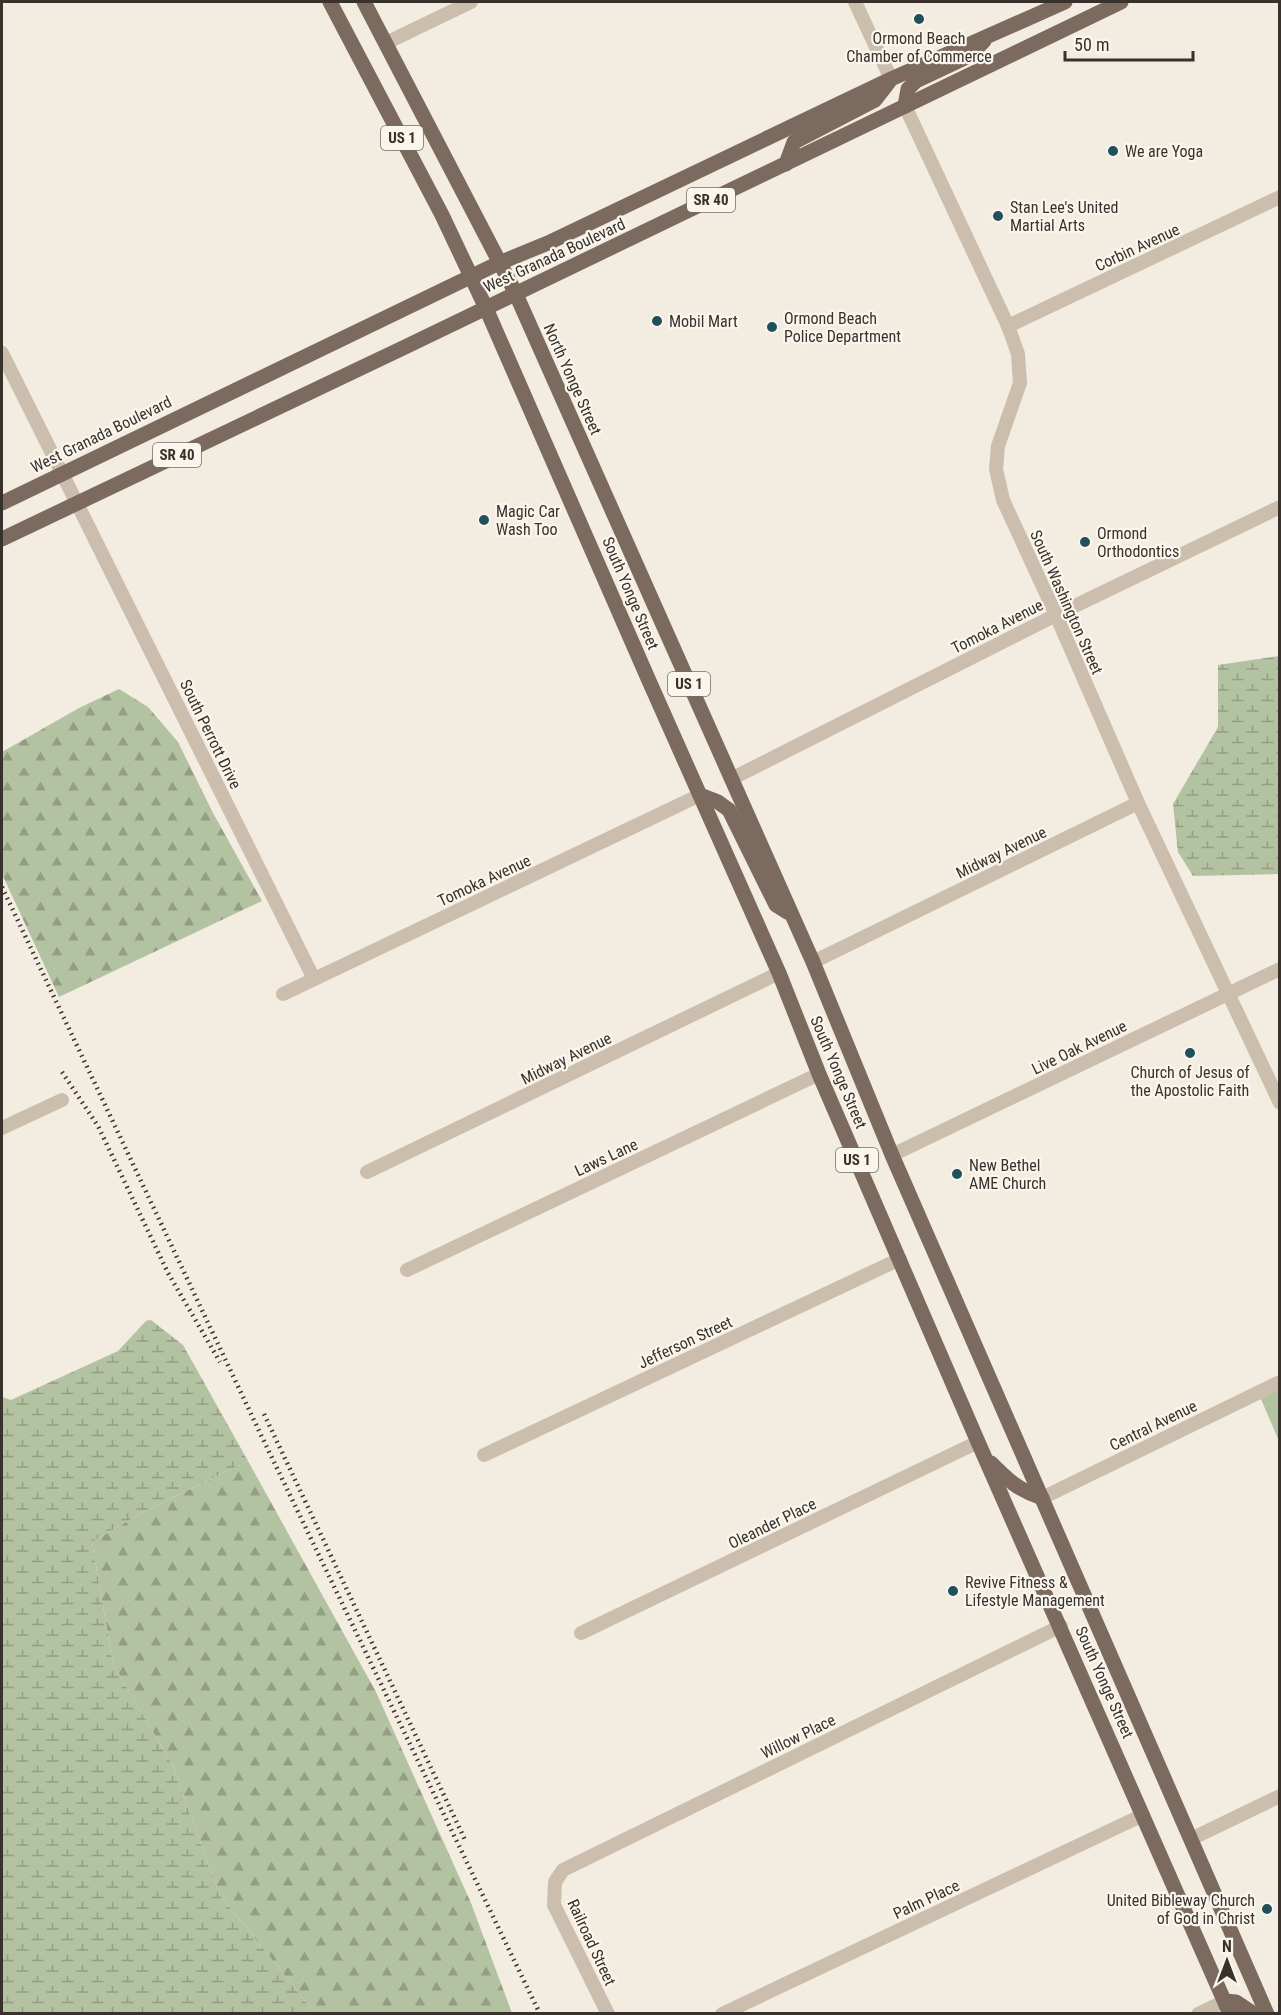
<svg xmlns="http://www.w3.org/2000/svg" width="1281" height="2015" viewBox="0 0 1281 2015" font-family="'Roboto Condensed',sans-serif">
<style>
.forest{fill:url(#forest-firs)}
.wetland{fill:url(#wetland-marsh)}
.park{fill:#b3c2a1}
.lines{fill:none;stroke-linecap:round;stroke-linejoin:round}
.street{stroke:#cbbead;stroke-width:14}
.primary{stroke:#7b6a5d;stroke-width:15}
.rail{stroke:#39312b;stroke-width:4.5;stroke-dasharray:1.5 4.5;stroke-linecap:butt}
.poi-dot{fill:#22505a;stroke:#faf6ee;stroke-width:2}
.labels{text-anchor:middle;stroke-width:4.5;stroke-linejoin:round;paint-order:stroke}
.shield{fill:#faf6ee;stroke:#736c66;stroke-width:1.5}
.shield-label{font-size:15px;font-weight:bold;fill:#39312b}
.poi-label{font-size:16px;fill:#39312b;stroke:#faf6ee;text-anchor:start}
.street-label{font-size:16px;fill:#39312b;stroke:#faf6ee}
</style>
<defs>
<pattern id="forest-firs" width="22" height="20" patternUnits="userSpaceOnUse" patternTransform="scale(1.5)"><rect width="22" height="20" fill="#b3c2a1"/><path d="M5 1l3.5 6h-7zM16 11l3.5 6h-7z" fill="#939e83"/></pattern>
<pattern id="wetland-marsh" width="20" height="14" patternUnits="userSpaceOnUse" patternTransform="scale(1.5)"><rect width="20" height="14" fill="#b3c2a1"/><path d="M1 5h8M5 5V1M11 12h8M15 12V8" fill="none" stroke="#939e83"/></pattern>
</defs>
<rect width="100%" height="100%" fill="#f3ece1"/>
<!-- forest -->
<g class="forest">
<path d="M119,689L148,707L178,742L213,813L262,901L59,997L2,874V752L79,708Z"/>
<path d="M248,1461L376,1692L471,1903L512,2013H315L219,1894L173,1766L113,1664L92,1542L143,1512Z"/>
</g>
<!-- wetland -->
<g class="wetland">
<path d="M1279,656V874L1193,876L1178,852L1173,804L1218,727V665Z"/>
<path d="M151,1320L183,1345L248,1461L143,1512L92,1542L113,1664L173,1766L219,1894L315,2013H2V1397L11,1400L118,1351L146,1321Z"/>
</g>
<!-- park -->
<path class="park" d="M1279,1382V1441L1258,1392Z"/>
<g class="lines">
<!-- street -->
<g class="street">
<path d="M855,2L891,79"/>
<path d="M386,43L471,2"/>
<path d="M905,106L1008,326L1018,354L1020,383L998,446L996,469L1003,500L1056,615L1138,803L1280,1103"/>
<path d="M1008,326L1280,197"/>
<path d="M2,353L314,979"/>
<path d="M731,779L1056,615L1280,507"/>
<path d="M813,962L1138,803"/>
<path d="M283,994L700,795"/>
<path d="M2,1128L62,1100"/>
<path d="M892,1155L1280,969"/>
<path d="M367,1172L779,973"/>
<path d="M407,1270L819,1074"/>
<path d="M484,1455L900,1259"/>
<path d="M1042,1498L1280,1382"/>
<path d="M581,1633L978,1442"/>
<path d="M1191,1839L1280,1796"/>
<path d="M608,2014L554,1905L555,1882L563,1870L1061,1626"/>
<path d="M722,2014L1143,1815"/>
<path d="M1198,2014L1225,2001"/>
</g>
<!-- primary -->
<g class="primary">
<path d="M330,2L442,215L485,306L650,683L779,973L819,1074L978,1442L1230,2014"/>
<path d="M364,2L515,292L813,962L892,1155L1267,2014"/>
<path d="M905,106L908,89L916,81L969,56L984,41"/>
<path d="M786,164L794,142L875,100L889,82"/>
<path d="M2,503L499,263L548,243L891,79L1065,2"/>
<path d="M2,539C376,362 748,182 1121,2"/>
<path d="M700,795L718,802L729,810L776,905L787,912"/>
<path d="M991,1463C1008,1480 1018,1490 1042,1498"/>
<path d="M1225,2001L1236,2002L1254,2014"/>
</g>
<!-- rail -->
<g class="rail">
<path d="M2,887L261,1435L540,2014"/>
<path d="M62,1072L98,1126L168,1273L220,1362"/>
<path d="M264,1414L466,1842"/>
</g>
</g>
<!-- markers -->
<g class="poi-dot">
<circle cx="919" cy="19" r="6"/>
<circle cx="1113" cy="151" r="6"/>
<circle cx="998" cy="216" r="6"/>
<circle cx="657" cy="321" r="6"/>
<circle cx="772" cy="327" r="6"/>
<circle cx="484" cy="520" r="6"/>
<circle cx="1085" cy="542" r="6"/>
<circle cx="1190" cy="1053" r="6"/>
<circle cx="957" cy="1174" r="6"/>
<circle cx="953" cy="1591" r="6"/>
<circle cx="1267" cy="1909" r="6"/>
</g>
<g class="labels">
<!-- shield labels -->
<g class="shield">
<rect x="381" y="126" width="42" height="24" rx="4.5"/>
<rect x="687" y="188" width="48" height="24" rx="4.5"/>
<rect x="153" y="443" width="48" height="24" rx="4.5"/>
<rect x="668" y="672" width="42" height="24" rx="4.5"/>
<rect x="836" y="1148" width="42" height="24" rx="4.5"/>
</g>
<g class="shield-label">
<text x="402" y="143">US 1</text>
<text x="711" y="205">SR 40</text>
<text x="177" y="460">SR 40</text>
<text x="689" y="689">US 1</text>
<text x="857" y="1165">US 1</text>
</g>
<!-- poi labels -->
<g class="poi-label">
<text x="919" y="44" text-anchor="middle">Ormond Beach<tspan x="919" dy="18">Chamber of Commerce</tspan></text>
<text x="1125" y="157">We are Yoga</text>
<text x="1010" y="213">Stan Lee's United<tspan x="1010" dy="18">Martial Arts</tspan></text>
<text x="784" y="324">Ormond Beach<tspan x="784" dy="18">Police Department</tspan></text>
<text x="669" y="327">Mobil Mart</text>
<text x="496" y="517">Magic Car<tspan x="496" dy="18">Wash Too</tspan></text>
<text x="1097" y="539">Ormond<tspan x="1097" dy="18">Orthodontics</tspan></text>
<text x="1190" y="1078" text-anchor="middle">Church of Jesus of<tspan x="1190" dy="18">the Apostolic Faith</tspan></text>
<text x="969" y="1171">New Bethel<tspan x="969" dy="18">AME Church</tspan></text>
<text x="965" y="1588">Revive Fitness &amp;<tspan x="965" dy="18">Lifestyle Management</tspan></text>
<text x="1255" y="1906" text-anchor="end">United Bibleway Church<tspan x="1255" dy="18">of God in Christ</tspan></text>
</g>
<!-- street labels -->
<g class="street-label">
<text transform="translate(1137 247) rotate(-25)" y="6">Corbin Avenue</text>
<text transform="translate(554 255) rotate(-25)" y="6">West Granada Boulevard</text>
<text transform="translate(573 379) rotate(66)" y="6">North Yonge Street</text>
<text transform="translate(101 434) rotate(-26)" y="6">West Granada Boulevard</text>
<text transform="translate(631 593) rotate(67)" y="6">South Yonge Street</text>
<text transform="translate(1067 602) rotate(66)" y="6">South Washington Street</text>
<text transform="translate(997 626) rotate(-27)" y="6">Tomoka Avenue</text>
<text transform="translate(211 734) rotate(64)" y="6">South Perrott Drive</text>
<text transform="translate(1001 852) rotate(-26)" y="6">Midway Avenue</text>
<text transform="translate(484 880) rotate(-25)" y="6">Tomoka Avenue</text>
<text transform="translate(1079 1047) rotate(-26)" y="6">Live Oak Avenue</text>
<text transform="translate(566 1058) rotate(-26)" y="6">Midway Avenue</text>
<text transform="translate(839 1072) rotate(67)" y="6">South Yonge Street</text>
<text transform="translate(606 1157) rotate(-25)" y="6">Laws Lane</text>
<text transform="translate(685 1342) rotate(-25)" y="6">Jefferson Street</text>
<text transform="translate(1153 1425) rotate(-26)" y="6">Central Avenue</text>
<text transform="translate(772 1523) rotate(-26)" y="6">Oleander Place</text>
<text transform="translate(1105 1682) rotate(66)" y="6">South Yonge Street</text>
<text transform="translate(798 1736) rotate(-26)" y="6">Willow Place</text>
<text transform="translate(926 1899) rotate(-25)" y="6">Palm Place</text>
<text transform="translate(592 1942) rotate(65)" y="6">Railroad Street</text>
</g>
</g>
<!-- border -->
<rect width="1281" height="2015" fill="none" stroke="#39312b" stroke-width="6"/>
<!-- north arrow -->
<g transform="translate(1227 1961)" stroke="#faf6ee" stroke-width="4.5" paint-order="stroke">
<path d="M0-4.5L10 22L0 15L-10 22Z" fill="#39312b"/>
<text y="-9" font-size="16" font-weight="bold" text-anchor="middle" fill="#39312b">N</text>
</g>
<!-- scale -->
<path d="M1065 51v9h128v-9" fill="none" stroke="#39312b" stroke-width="3"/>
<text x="1074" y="51" font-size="18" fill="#39312b" stroke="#faf6ee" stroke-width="4.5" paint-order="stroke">50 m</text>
</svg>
